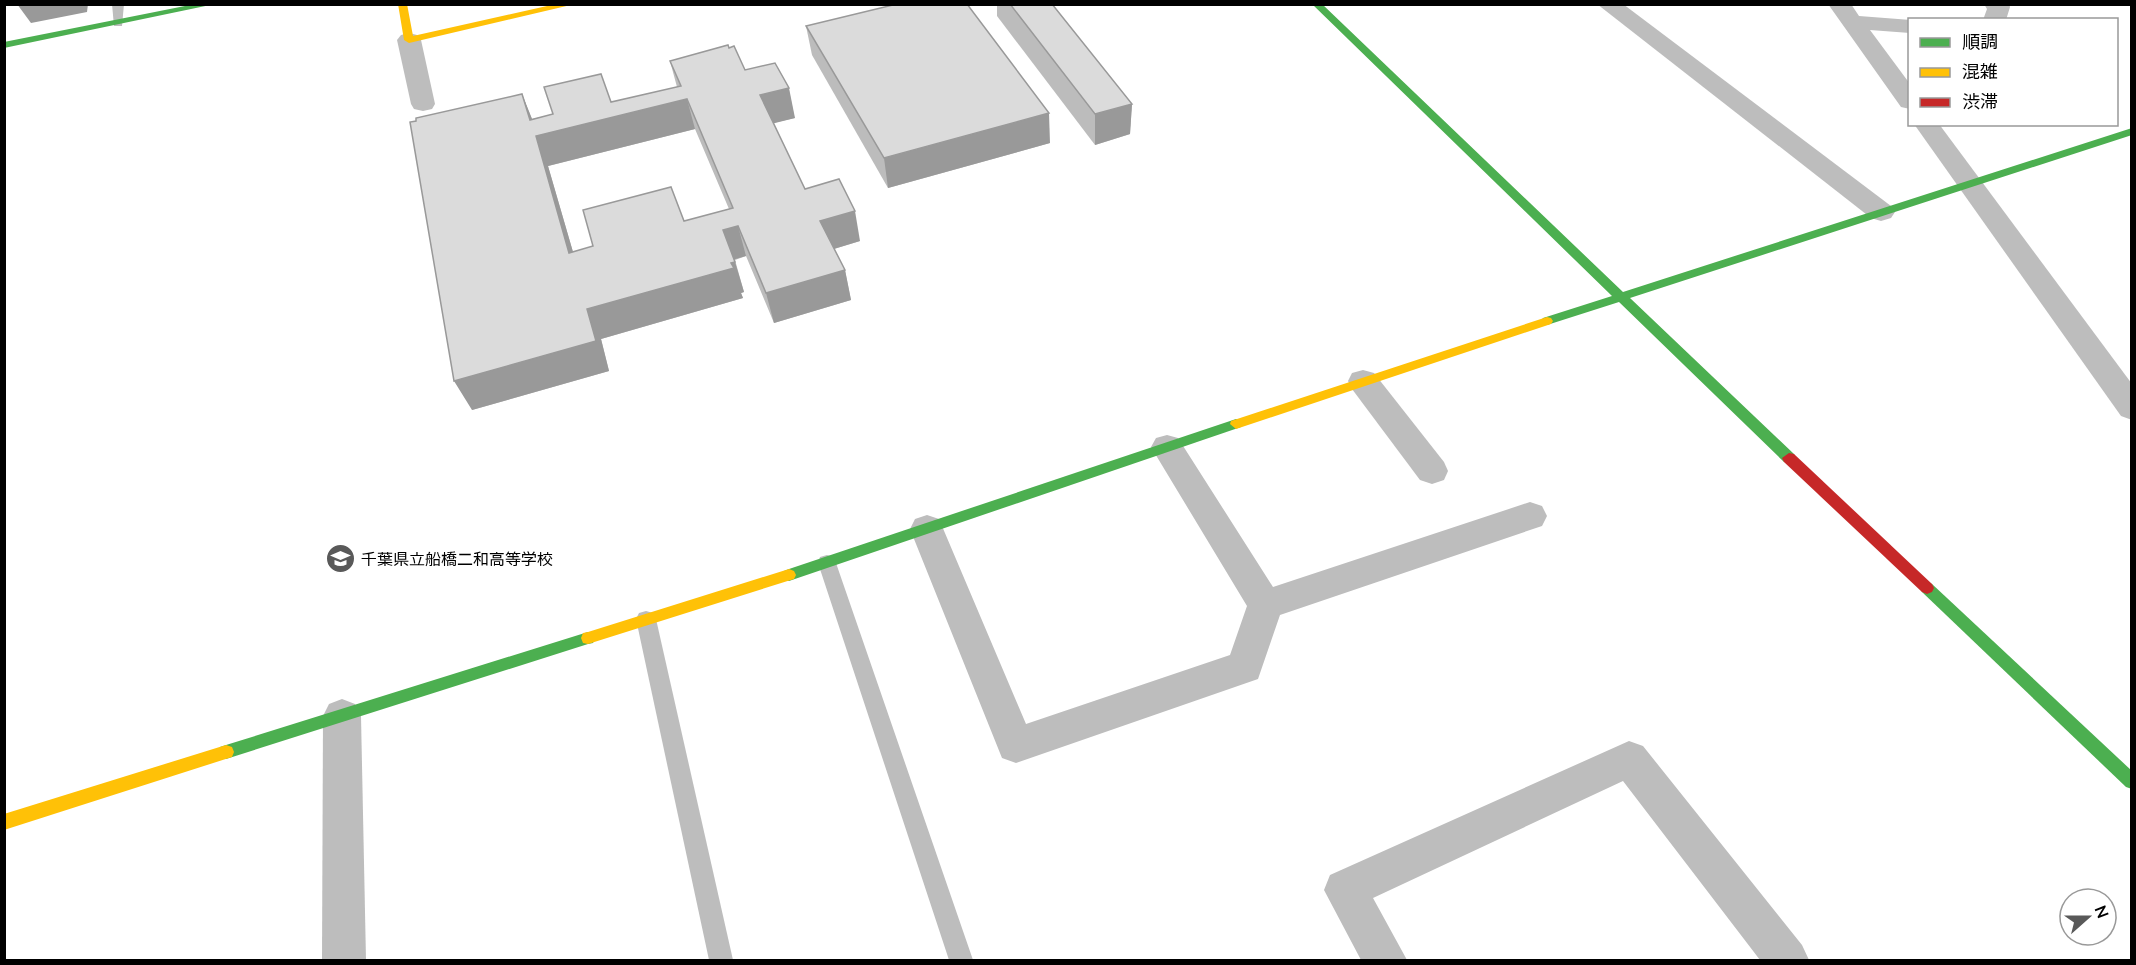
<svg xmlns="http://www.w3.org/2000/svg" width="2136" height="965" viewBox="0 0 2136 965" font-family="'Nunito Sans','Noto Sans JP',sans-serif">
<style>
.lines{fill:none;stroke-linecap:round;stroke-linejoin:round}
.lane{fill:#bdbdbd;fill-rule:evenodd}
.street{fill:#bdbdbd;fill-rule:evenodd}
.fast{fill:#4caf50;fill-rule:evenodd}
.slow{fill:#ffc107;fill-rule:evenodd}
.jam{fill:#c62828;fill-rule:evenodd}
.wall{fill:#bcbcbc;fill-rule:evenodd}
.shaded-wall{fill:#999}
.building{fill:#dbdbdb;stroke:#999;stroke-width:1.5;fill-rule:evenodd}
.labels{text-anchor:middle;stroke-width:5;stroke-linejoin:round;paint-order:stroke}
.poi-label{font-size:16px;fill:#000;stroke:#fff;text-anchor:start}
</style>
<rect width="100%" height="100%" fill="#fff"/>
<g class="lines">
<!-- lane -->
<g class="lane">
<path d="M112,4H124L122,26H114Z"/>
<path d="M827,555L834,557L836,563L973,960H949L818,563L820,557Z"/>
<path d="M646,611L653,613L656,619L733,960H709L636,619L639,613Z"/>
</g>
<!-- street -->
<g class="street">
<path d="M1597,4H1623L1891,206L1895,212L1891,218L1881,221L1871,218Z"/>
<path d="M1828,4H1851L1859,16L1911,20H1910V33L1870,30L1910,84V109L1901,107Z"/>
<path d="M1984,4H2009L2010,7L2006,20H1983L1987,9Z"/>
<path d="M409,33L417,35L421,40L435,104L432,109L423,111L414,109L411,104L397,40L401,35Z"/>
<path d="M1914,124H1939L2132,384V420L2121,416Z"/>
<path d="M1363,370L1374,373L1444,462L1448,471L1444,480L1432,484L1420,480L1352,389L1348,381L1352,373Z"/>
<path d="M1167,435L1178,438L1273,587L1530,502L1542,506L1547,516L1542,526L1280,615L1258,679L1016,763L1002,758L910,529L915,519L927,515L939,519L1026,724L1230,655L1247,606L1151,447L1156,438Z"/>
<path d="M342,699L355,704L361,716L366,960H322L323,716L329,704Z"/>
<path d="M1629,741L1643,746L1802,945L1809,960H1760L1623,781L1373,898L1407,960H1361L1324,890L1330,875Z"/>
</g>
<!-- fast -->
<g class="fast">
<path d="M195,4H215L4,48V42Z"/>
<path d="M1312,4H1322L1623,292L2132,128V135L1630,298L1794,454L1796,458L1789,463L1784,462L1619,302L1547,325L1543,324L1541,321L1543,318L1612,296Z"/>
<path d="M1236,419L1241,421L1242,424L1241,427L789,581L784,579L782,575L784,571L789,569Z"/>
<path d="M1927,582L1932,584L2132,771V789L2126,787L1922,592L1920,588L1922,584Z"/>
<path d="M588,632L593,633L595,638L593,643L588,644L226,759L220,757L218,752L220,747L226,745Z"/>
</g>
<!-- slow -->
<g class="slow">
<path d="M398,4H407L413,36L556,4H575L409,43L404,40Z"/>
<path d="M1547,317L1551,318L1553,321L1551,324L1236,429L1230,424L1231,421Z"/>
<path d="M789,569L794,571L796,575L794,579L588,644L583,643L581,638L583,633L588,632Z"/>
<path d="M226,745L232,747L234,752L232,757L4,830V814Z"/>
</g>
<!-- jam -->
<path class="jam" d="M1789,453L1794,454L1932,584L1934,588L1932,592L1927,594L1922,592L1784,462L1782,458Z"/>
</g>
<!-- wall -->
<g class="wall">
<path d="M997,4H1052L1132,104L1130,134L1095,145L997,16Z"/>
<path d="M806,26L1050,143L888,188L812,55Z"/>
<path d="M729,48L745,70L795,118L773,123L805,189L860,241L834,249L845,270L851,300L774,323L746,256L735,260L744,292L741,293L743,298L601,339L609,371L472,410L522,94L532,119L611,102L677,87L670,61ZM695,129L729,209L573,252L548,166Z"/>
</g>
<!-- shaded-wall -->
<g class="shaded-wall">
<path d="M17,4H88L87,12L31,23Z"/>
<path d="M789,88L795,118L767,125L760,95Z"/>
<path d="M522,94L534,124L687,99L695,129L548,166L582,283L569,253Z"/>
<path d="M1132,104L1130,134L1095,145V114Z"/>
<path d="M1049,113L1050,143L888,188L884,158Z"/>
<path d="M855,211L860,241L827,251L820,221Z"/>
<path d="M738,226L746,256L732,260L723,230Z"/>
<path d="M735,262L744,292L741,293L743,298L601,339L609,371L472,410L454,381L587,309Z"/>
<path d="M845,270L851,300L774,323L766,293Z"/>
</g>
<!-- building -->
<g class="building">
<path d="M897,4H967L1049,113L884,158L806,26Z"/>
<path d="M1010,4H1052L1132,104L1095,114Z"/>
<path d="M728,45L729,48L734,46L745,70L775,63L789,88L760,95L805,189L839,179L855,211L820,221L845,270L766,293L738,226L723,230L735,262L731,263L734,268L587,309L596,341L454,381L410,122L416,121V118L522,94L530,120L553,114L544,87L601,74L611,102L681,86L670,61ZM687,99L733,208L684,221L671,187L583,210L593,246L569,253L536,136Z"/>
</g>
<!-- icons -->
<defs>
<symbol id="school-disc" viewBox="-11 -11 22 22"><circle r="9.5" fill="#595959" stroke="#fff"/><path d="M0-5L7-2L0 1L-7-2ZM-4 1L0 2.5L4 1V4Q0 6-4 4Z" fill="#fff"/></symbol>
</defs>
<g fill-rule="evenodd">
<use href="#school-disc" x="324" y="542" width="33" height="33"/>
</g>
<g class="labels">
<!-- poi labels -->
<g class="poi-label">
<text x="361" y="565">千葉県立船橋二和高等学校</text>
</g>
</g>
<!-- border -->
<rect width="2136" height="965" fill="none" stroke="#000000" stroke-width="12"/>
<!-- legend -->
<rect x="1908" y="18" width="210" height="108" fill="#ffffff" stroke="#999999" stroke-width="1.5"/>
<rect x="1920" y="38" width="30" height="9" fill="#4caf50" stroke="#999999" stroke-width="1.5"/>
<text x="1962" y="48" font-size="18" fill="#000000">順調</text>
<rect x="1920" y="68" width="30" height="9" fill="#ffc107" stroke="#999999" stroke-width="1.5"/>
<text x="1962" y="78" font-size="18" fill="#000000">混雑</text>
<rect x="1920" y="98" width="30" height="9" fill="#c62828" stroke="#999999" stroke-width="1.5"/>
<text x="1962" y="108" font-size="18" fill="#000000">渋滞</text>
<!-- north arrow -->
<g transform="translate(2088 917) rotate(69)"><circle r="28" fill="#ffffff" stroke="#999999" stroke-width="1.5"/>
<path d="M0-4.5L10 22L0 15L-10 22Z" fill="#595959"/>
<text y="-9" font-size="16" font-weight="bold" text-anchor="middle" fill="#000000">N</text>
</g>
</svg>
